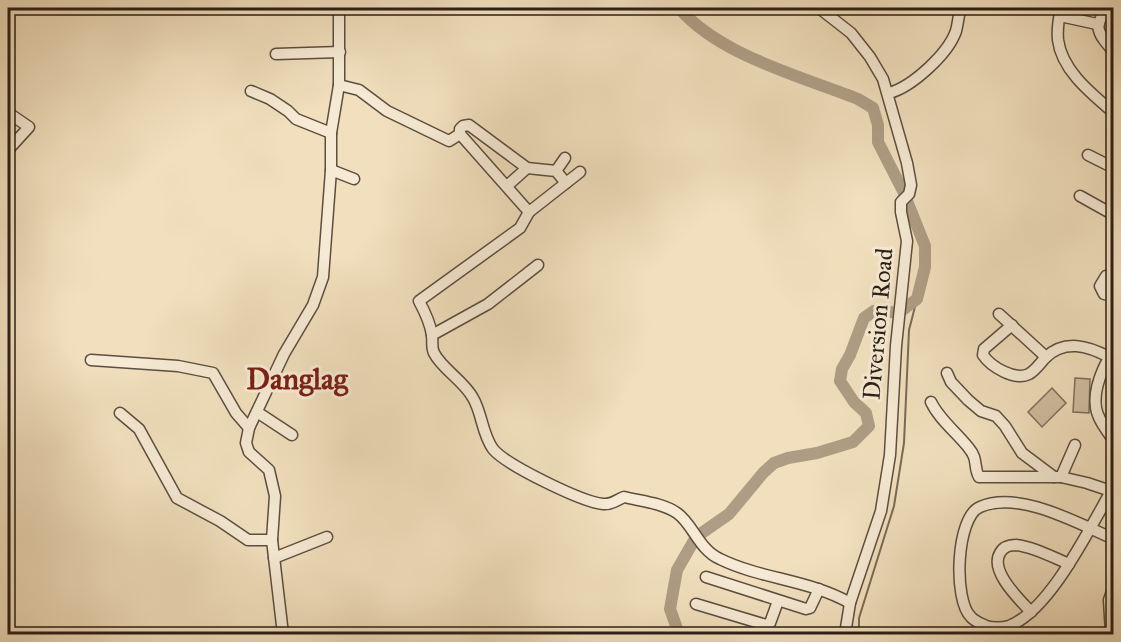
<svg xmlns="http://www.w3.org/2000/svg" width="1121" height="642" viewBox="0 0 1121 642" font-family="'IM FELL Great Primer',serif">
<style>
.green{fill:#cfbea1;stroke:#7d6e5c;stroke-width:1.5}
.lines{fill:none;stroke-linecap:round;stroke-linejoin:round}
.stream{stroke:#7a6a58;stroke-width:2}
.river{stroke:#ae9d84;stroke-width:12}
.minor-casing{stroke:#5c4e40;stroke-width:13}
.minor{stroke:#f6ead4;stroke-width:10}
.labels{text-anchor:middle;stroke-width:6;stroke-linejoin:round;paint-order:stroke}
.street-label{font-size:24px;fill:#2b1e16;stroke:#f6ead4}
.district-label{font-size:30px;font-weight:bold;fill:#7a1f14;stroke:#f6ead4}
</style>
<rect width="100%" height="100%" fill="#f1dfbd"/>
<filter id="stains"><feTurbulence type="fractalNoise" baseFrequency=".00333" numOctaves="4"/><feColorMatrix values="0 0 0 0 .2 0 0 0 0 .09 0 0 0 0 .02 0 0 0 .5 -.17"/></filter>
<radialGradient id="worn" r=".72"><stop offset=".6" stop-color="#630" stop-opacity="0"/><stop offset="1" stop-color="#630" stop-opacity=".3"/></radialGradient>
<!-- green -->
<g class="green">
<path d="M1075,378L1090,379L1089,413L1073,412Z"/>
<path d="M1052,388L1066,403L1042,427L1028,412Z"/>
</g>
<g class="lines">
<!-- stream -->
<path class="stream" d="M859,634V618L894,506L904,443L909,330L917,299"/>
<!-- river -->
<g class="river">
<path d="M679,8C719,55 800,76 858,99L873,108L878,125V142L903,191L925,246V267L917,299L900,312"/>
<path d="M679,634L670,609L677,570L696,537L729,514L763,473L774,463L788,458L817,453L853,442L869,426L866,413L854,402L840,381L842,369L850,355L864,318L874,311L882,310L895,313"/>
</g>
<defs>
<g id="minor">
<path d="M819,8L851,33L870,57L883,79L907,163L911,185L909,194L901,202V212L907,241L896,346L890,455L881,511L850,603L845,634"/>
<path d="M1061,8C1059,17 1057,30 1058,40C1062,71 1092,94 1114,113"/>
<path d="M1110,8C1090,25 1099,35 1114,52"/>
<path d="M1060,16L1097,24"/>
<path d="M276,54L340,52"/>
<path d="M339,85L359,90L387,111L449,141L460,134V129L463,126L469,125L527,168L556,171L566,183"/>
<path d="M251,91L270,99L288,111L296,119L331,133"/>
<path d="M889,93C912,87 948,54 956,31C958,23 959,15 960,8"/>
<path d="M8,116L10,114L29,127L8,150"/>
<path d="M460,134L529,212L580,172"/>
<path d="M1088,155L1114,168"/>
<path d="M331,170L354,179"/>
<path d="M556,171L565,158"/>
<path d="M507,186L527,168"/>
<path d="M1080,196L1114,215"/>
<path d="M529,212L520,228L419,301C425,312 430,322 432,335C433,341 431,347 434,353C442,369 464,381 473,398C482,413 482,434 493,449C506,465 582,502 603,504C612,505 616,500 624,497C640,501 663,503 677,513C693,524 699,550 720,559C761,579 810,580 850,603"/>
<path d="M1114,275L1106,276L1100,286L1104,294L1114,296"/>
<path d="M999,314L1046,357C1065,339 1088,346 1109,357"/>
<path d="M1012,325L984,349L983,355C991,367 1015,381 1029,374C1036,370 1041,362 1046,357"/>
<path d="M432,335L488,304L538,265"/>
<path d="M1114,350C1103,366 1093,389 1096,408C1098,420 1107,431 1114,441"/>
<path d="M91,360L178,366L213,373L236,413L249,428"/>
<path d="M947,373L951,382L968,400L981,411L996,416L1005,426L1022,453L1054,477"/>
<path d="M931,402C939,419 956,432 968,447C979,460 973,466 979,477H1061L1087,483L1114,492"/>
<path d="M257,412L292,435"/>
<path d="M120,413L139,429L177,498L220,521L248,540H272"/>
<path d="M1061,477L1075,445"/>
<path d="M1114,486C1091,525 1051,610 1009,626C1001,628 994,628 986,626C982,624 974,621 971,617C953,600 956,517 980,507C1019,490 1077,523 1114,539"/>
<path d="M274,558L327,537"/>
<path d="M706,577L806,609L810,608L819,589"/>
<path d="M696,604L766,625L770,623L778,601"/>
<path d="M1031,612C1020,600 989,571 1000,553C1003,547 1009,545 1016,545C1034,547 1052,557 1069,564"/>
<path d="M283,634L272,540L275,496L269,470L249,452L246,443L249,428L284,354L313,305L323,277L331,170V133L339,85V8"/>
<path d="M1111,634L1109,600L1114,586"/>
</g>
</defs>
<!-- minor casing -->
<use href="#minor" class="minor-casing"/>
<!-- minor -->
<use href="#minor" class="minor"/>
</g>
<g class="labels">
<!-- street labels -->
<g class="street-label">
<text transform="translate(878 324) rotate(-85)" y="8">Diversion Road</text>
</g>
<!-- district labels -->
<g class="district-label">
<text x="297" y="389">Danglag</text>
</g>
</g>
<!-- margin -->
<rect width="1121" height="642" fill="none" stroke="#f1dfbd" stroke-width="30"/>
<rect x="9" y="9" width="1103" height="624" fill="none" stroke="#2b1e16" stroke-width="3"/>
<rect x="15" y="15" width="1091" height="612" fill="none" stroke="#2b1e16" stroke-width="1.5"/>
<rect width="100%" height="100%" filter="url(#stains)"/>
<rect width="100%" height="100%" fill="url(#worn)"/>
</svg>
